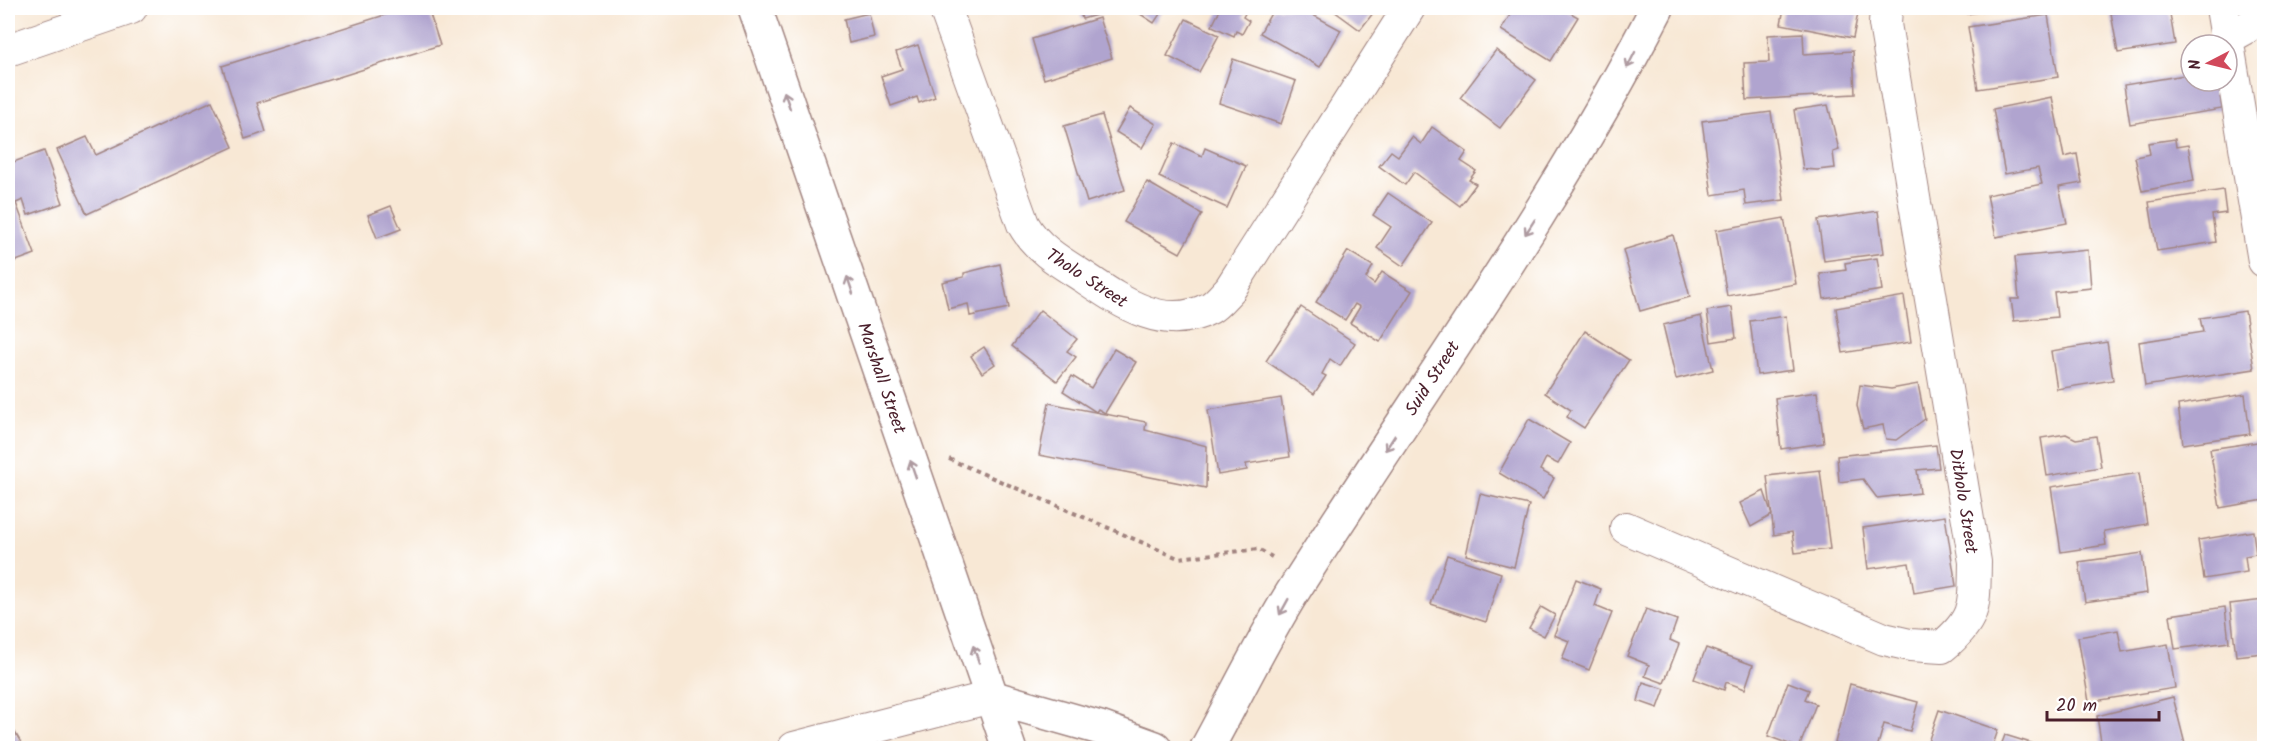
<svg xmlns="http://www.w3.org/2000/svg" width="2272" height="756" viewBox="0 0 2272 756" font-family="Kalam,sans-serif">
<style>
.building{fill:#b0a4cf}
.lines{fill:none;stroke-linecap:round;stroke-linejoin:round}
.minor-casing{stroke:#a18480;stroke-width:34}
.tertiary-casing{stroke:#a18480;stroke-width:36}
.path{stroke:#a18480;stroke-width:4;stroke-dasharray:4.5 4.5;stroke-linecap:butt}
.minor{stroke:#fff;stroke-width:32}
.tertiary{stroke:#fff;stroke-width:33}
.oneway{stroke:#ae9aa0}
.labels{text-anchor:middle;stroke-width:6;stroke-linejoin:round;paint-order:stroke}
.street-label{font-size:18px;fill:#4a1f2b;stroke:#fff}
</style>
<rect width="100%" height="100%" fill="#fff"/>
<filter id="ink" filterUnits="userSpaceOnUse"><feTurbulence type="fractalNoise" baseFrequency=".0167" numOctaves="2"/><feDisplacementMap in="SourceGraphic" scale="12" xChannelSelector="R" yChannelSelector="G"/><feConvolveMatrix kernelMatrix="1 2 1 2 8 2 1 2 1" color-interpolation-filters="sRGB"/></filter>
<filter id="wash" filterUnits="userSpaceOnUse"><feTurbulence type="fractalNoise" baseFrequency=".008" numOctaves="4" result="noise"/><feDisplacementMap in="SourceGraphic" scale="24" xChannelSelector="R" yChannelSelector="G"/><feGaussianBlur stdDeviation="1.35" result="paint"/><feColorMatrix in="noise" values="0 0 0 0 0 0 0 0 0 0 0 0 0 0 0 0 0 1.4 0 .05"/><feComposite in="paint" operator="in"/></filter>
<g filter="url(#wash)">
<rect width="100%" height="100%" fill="#f8e8d5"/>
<g id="blocks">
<!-- building -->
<g class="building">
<path d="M407,8H428L440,45L257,103L266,132L245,139L222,66Z"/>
<path d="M1079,8H1113L1114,10L1082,19Z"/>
<path d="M1131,8H1164L1154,23Z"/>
<path d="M1221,8H1248L1243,17L1249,21L1242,34L1236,31L1234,36L1212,26Z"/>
<path d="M1274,8H1300L1341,30L1320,67L1260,33Z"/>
<path d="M1330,8H1377L1360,30Z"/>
<path d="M1514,8H1562L1578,17L1551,61L1501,30Z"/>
<path d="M1784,8H1859L1853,38L1781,24Z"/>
<path d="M1966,8H1997V9L1967,14Z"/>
<path d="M2143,8H2169L2175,44L2118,53L2111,13Z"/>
<path d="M869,13L874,37L849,43L844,19Z"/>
<path d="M2048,15L2058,77L1978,89L1968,27Z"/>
<path d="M1099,18L1112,58L1044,79L1032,39Z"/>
<path d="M1186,19L1219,35L1199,72L1167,56Z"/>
<path d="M1803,33L1804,54L1853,51L1855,94L1746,100L1744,63L1769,62L1768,35Z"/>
<path d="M918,45L935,97L919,103L917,97L891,106L881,76L902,69L896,52Z"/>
<path d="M1496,50L1536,80L1500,128L1460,98Z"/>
<path d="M1233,59L1296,81L1281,124L1219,103Z"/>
<path d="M2191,74V81H2218L2222,109L2130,124L2124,85Z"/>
<path d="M2052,97L2064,157L2077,154L2082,183L2059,187L2067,223L1996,237L1987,195L2042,184L2038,168L2005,174L1993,109Z"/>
<path d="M212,101L233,147L87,214L57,150L87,137L96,155Z"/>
<path d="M1828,105L1839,150L1833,152L1835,168L1817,170L1803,169L1794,110Z"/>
<path d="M1130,108L1156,124L1142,148L1116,132Z"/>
<path d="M1771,112L1784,200L1746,205L1744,190L1712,195L1702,121Z"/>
<path d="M1102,115L1125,190L1087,202L1064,126Z"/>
<path d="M1432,127L1467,152L1461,161L1476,171L1469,180L1476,184L1460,206L1414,172L1405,185L1379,166L1391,151L1398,156L1412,137L1421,144Z"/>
<path d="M2175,139L2176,147L2188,145L2194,181L2142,191L2135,157L2150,154L2148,143Z"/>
<path d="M1174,143L1202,156L1205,148L1246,166L1227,208L1159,177Z"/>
<path d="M44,151L63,203L28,215L23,200L16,203L35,254L8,264V164Z"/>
<path d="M1147,182L1202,214L1180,253L1124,222Z"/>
<path d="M2223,190L2226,213L2212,215L2216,242L2157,251L2149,202Z"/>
<path d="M1388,193L1432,223L1403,266L1377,248L1391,227L1373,215Z"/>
<path d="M391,206L401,229L377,238L368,215Z"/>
<path d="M1878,211L1884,253L1824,261L1818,220Z"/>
<path d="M1784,218L1796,284L1727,296L1716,230Z"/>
<path d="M1673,235L1690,297L1640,311L1623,250Z"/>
<path d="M2088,250L2091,288L2054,292L2057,317L2014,321L2011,299H2019L2015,257Z"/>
<path d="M1348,251L1373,266L1366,278L1374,284L1382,272L1412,291L1380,342L1350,323L1360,307L1355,304L1345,320L1316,302Z"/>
<path d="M1877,258L1882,290L1824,299L1820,274L1846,270L1845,263Z"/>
<path d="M1000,264L1009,308L970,316L968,304L948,309L942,282L964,277V273Z"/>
<path d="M1904,296L1911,342L1843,353L1836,308Z"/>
<path d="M1301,307L1355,343L1340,366L1330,359L1322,374L1326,376L1314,394L1266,361Z"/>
<path d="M1732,307L1736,338L1711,342L1707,311Z"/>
<path d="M1040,310L1077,339L1067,351L1076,357L1057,381L1012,346Z"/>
<path d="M2245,311L2254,369L2145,386L2139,342L2203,332L2200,318Z"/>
<path d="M1701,316L1713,370L1676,379L1663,325Z"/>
<path d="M1786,316L1793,370L1757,375L1750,321Z"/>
<path d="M1585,331L1629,360L1584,428L1567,417L1571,410L1545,393Z"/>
<path d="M2107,342L2113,380L2057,389L2051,351Z"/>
<path d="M984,347L995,364L982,373L971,356Z"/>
<path d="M1114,349L1136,362L1105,413L1098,409L1096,412L1063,391L1072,376L1091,388Z"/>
<path d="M1918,384L1925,419L1896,440L1886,439L1883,425L1863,429L1857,406L1860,385L1891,389Z"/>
<path d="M1817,392L1824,443L1781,449L1775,398Z"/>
<path d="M2245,394L2250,434L2183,444L2178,405Z"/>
<path d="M1281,398L1290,457L1246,464L1247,470L1218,475L1208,410Z"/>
<path d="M1049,403L1146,422L1145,430L1207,446L1206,488L1039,455Z"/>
<path d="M1529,419L1570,443L1558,464L1546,458L1540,470L1554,478L1543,499L1499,473Z"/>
<path d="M2066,434L2076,439L2096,436L2101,467L2047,476L2041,438Z"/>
<path d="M2264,441V500L2220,508L2210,449Z"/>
<path d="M1936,445L1939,468L1917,470L1920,493L1877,498L1863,479L1839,482L1837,456Z"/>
<path d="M1820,470L1830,549L1795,553L1792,532L1774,535L1767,476Z"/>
<path d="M2139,473L2147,524L2104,531L2106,545L2061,552L2051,487Z"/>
<path d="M1764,491L1772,515L1751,527L1740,503Z"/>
<path d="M1480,494L1529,505L1514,567L1466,555Z"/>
<path d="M1945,516L1956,586L1914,593L1909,563L1868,569L1863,528Z"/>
<path d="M2253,531L2256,554L2245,556L2247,572L2204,579L2198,540Z"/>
<path d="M2142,553L2147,593L2085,602L2079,562Z"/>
<path d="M1447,555L1501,573L1486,622L1431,604Z"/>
<path d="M1576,579L1601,589L1595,606L1612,613L1589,670L1562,659L1569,641L1554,635Z"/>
<path d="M2264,600V653L2236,656L2230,604Z"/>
<path d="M1541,607L1555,615L1544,636L1529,628Z"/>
<path d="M2225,607L2229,642L2175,649L2170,615Z"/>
<path d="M1646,609L1677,620L1670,640L1679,644L1664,683L1645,676L1649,665L1627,656Z"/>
<path d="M2118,630L2122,652L2168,644L2175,688L2089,702L2078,637Z"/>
<path d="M1706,648L1753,665L1745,689L1726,682L1724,690L1694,679Z"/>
<path d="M1643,682L1665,689L1658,708L1638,701Z"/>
<path d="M1788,682L1809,690L1805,699L1816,704L1799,748L1768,736Z"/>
<path d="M1850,684L1918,702L1910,731L1884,724L1877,748H1856L1835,743Z"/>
<path d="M2173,697L2186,748H2102L2097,716Z"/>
<path d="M1939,710L1998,730L1992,748H1926Z"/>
<path d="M8,720L24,748H8Z"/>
<path d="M2005,735L2047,748H2000Z"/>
</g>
</g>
</g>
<g filter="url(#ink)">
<use href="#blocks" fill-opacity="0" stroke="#a18480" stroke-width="1.5"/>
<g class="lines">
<defs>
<g id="minor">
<path d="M945,8L1023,224C1037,249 1060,262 1084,277C1121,302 1164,333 1210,308C1217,304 1224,295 1230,289L1409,8"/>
<path d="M2222,8L2264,261"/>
<path d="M2226,39L2264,18"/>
<path d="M8,50L131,8"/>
<path d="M1626,528L1884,639L1910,645L1942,647C1977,618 1974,605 1975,562L1885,24L1886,8"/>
<path d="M794,748L991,697"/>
</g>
<g id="tertiary">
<path d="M755,8L1009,748"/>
<path d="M991,697L1100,728L1155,748"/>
<path d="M1207,748C1235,697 1261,643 1292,593C1415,399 1552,212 1657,8"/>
</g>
</defs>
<!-- minor casing -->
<use href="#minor" class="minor-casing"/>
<!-- tertiary casing -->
<use href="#tertiary" class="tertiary-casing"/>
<!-- path -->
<path class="path" d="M949,459L1178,558L1258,549L1272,557"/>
<!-- minor -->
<use href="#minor" class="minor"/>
<!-- tertiary -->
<use href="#tertiary" class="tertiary"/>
</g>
<!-- one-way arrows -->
<defs><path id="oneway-shaft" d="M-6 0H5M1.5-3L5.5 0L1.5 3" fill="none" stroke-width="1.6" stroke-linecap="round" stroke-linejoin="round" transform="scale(1.5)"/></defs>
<g class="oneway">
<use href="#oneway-shaft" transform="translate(1631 60) rotate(117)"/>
<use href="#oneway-shaft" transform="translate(787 100) rotate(-109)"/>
<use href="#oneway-shaft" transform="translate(1530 227) rotate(123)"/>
<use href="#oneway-shaft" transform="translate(850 285) rotate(-109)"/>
<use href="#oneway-shaft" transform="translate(1390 443) rotate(123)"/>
<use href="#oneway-shaft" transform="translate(913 469) rotate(-109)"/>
<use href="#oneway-shaft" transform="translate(1284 607) rotate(119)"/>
<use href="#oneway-shaft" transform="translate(976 654) rotate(-109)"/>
</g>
</g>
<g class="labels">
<!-- street labels -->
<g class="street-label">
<text transform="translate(1087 278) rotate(33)" y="6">Tholo Street</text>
<text transform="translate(882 378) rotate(71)" y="6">Marshall Street</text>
<text transform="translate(1432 378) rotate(-57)" y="6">Suid Street</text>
<text transform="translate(1964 501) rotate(81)" y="6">Ditholo Street</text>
</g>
</g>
<!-- margin -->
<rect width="2272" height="756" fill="none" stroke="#fff" stroke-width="30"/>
<!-- north arrow -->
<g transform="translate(2209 63) rotate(263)"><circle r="28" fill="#ffffff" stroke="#b7a5aa" stroke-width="1.5"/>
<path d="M0-4.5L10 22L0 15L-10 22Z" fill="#d1495b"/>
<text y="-9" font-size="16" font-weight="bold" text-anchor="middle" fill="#4a1f2b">N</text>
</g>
<!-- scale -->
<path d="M2047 711v9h112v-9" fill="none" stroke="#4a1f2b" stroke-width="3"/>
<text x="2056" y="711" font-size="18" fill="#4a1f2b" stroke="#ffffff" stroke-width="4.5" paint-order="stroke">20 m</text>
</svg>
